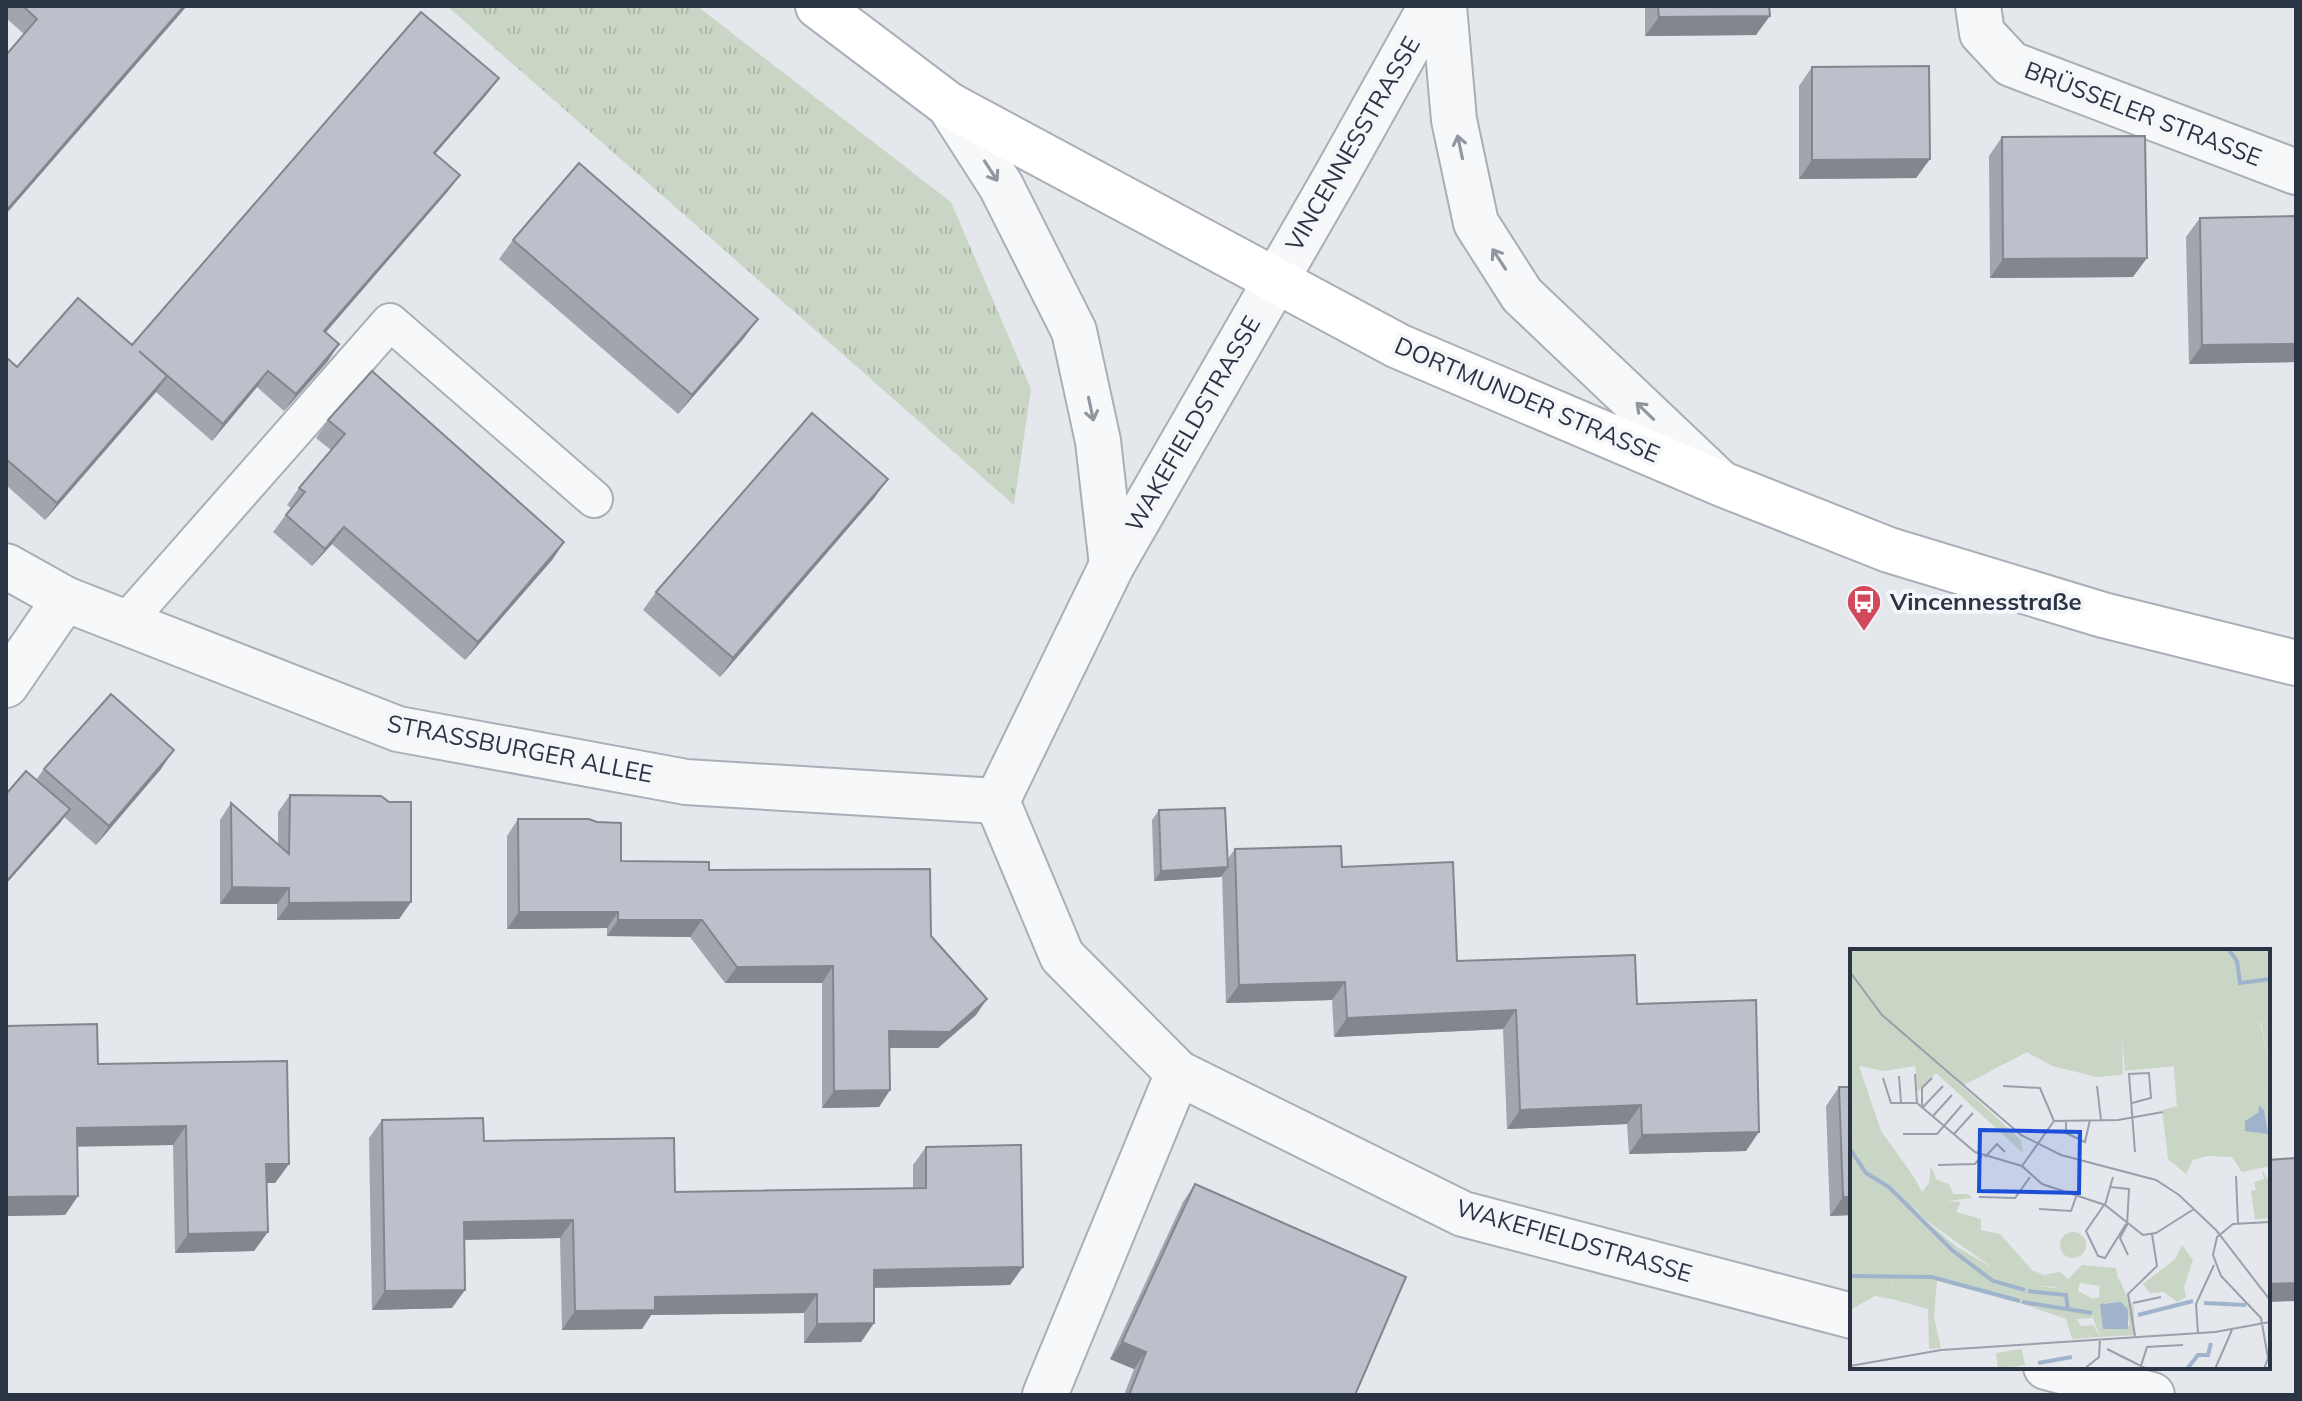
<svg xmlns="http://www.w3.org/2000/svg" width="2302" height="1401" viewBox="0 0 2302 1401" font-family="Mulish,sans-serif">
<style>
.grass{fill:url(#grass-tufts)}
.lines{fill:none;stroke-linecap:round;stroke-linejoin:round}
.service-casing{stroke:#a9aeb7;stroke-width:40}
.minor-casing{stroke:#a9aeb7;stroke-width:48}
.secondary-casing{stroke:#a9aeb7;stroke-width:48}
.service{stroke:#f7f8fa;stroke-width:36}
.minor{stroke:#f7f8fa;stroke-width:44}
.secondary{stroke:#fff;stroke-width:44}
.wall{fill:#a1a5ae}
.shaded-wall{fill:#83868d}
.building{fill:#bbc0ca;stroke:#83868d;stroke-width:2}
.oneway{stroke:#9196a0}
.labels{text-anchor:middle;stroke-width:8;stroke-linejoin:round;paint-order:stroke}
.street-label{font-size:24px;fill:#2b3445;stroke:#f4f6f9}
.poi-label{font-size:24px;font-weight:bold;fill:#2b3445;stroke:#f4f6f9;text-anchor:start}
.inset-river{fill:none;stroke:#9fb4cc;stroke-width:4}
.inset-road{fill:none;stroke:#9a9fa9;stroke-width:2}
.view{fill:#1d4ed8;fill-opacity:0.15;stroke:#1d4ed8;stroke-width:4}
.inset-edge{fill:none;stroke:#2b3445;stroke-width:4}
</style>
<defs>
<pattern id="grass-tufts" width="24" height="20" patternUnits="userSpaceOnUse" patternTransform="scale(2)"><rect width="24" height="20" fill="#c9d6c5"/><path d="M3 7l-1-3M5 7V3M7 7l1-3M15 17l-1-3M17 17v-4M19 17l1-3" fill="none" stroke="#adb8ab"/></pattern>
</defs>
<rect width="100%" height="100%" fill="#e4e7ec"/>
<!-- grass -->
<path class="grass" d="M447,6H697L951,202L1031,389L1014,505Z"/>
<g class="lines">
<defs>
<path id="service" d="M126,622L390,322L594,499"/>
<g id="minor">
<path d="M1431,6L1336,176L1112,565L997,801L1062,956L1178,1073L1463,1214L1852,1316"/>
<path d="M1444,6L1454,120L1476,223L1522,295L1717,480"/>
<path d="M1978,6L1982,33L2011,64L2296,172"/>
<path d="M949,105L1001,186L1074,331L1098,441L1112,565"/>
<path d="M6,566L65,599L398,729L686,782L997,801"/>
<path d="M6,685L65,599"/>
<path d="M2046,1367L2152,1395"/>
<path d="M1045,1395L1178,1073"/>
</g>
<path id="secondary" d="M818,6L949,105L1398,346L1722,484L1889,550L2103,615L2296,663"/>
</defs>
<!-- service casing -->
<use href="#service" class="service-casing"/>
<!-- minor casing -->
<use href="#minor" class="minor-casing"/>
<!-- secondary casing -->
<use href="#secondary" class="secondary-casing"/>
<!-- service -->
<use href="#service" class="service"/>
<!-- minor -->
<use href="#minor" class="minor"/>
<!-- secondary -->
<use href="#secondary" class="secondary"/>
</g>
<!-- wall -->
<g class="wall">
<path d="M6,6H187L24,34L6,18Z"/>
<path d="M1645,6H1769L1756,35L1645,36Z"/>
<path d="M1812,67L1930,159L1916,178L1799,179V86Z"/>
<path d="M499,78L487,94L435,154L460,175L448,191L326,332L328,361L284,411L257,387L212,441L156,392L45,520L6,485V357L17,367L132,345Z"/>
<path d="M2002,137L2133,277L1990,278L1989,156Z"/>
<path d="M2296,216V362L2189,364L2186,237L2200,218Z"/>
<path d="M513,240L744,338L678,414L499,259Z"/>
<path d="M328,420L564,542L552,560L465,660L332,544L312,566L273,532L291,508L287,505L299,488L331,450L316,438Z"/>
<path d="M875,497L720,677L643,610L656,592Z"/>
<path d="M44,769H161L96,845L64,817L60,823L36,780Z"/>
<path d="M290,795L411,902L399,919L277,920V904H220V820L231,803L278,844V812Z"/>
<path d="M1159,810L1227,860L1235,849L1342,867L1457,961L1637,1004L1746,1151L1629,1154L1627,1124L1507,1129L1503,1029L1334,1037L1332,1000L1226,1003L1222,875L1221,877L1154,881L1152,820Z"/>
<path d="M518,819L621,861L709,870L931,936L976,1015L938,1048H890V1090L879,1107L822,1108V983H725L690,937L607,936V928L507,929V836Z"/>
<path d="M98,1064L289,1164L275,1183H267L254,1251L175,1253L173,1145L77,1146L78,1196L65,1215L6,1216Z"/>
<path d="M1839,1087L1852,1215L1830,1216L1826,1106Z"/>
<path d="M382,1120L484,1141L675,1192L913,1188V1165L926,1147L1010,1285L874,1288V1323L861,1342L804,1343V1313L651,1315L642,1329L562,1330L560,1238L464,1240L452,1308L372,1310L369,1138Z"/>
<path d="M1195,1184L1355,1395H1124L1134,1369L1110,1359L1183,1202Z"/>
</g>
<!-- shaded-wall -->
<g class="shaded-wall">
<path d="M184,6H187L6,214V211Z"/>
<path d="M1770,16L1756,35L1645,36L1659,17Z"/>
<path d="M499,78L487,94L422,169L434,153Z"/>
<path d="M1930,159L1916,178L1799,179L1812,160Z"/>
<path d="M460,175L448,191L313,347L324,331Z"/>
<path d="M2147,258L2133,277L1990,278L2003,259Z"/>
<path d="M758,319L744,338L678,414L692,395Z"/>
<path d="M339,344L328,361L284,411L296,394Z"/>
<path d="M2296,344V362L2189,364L2202,345Z"/>
<path d="M268,371L257,387L212,441L223,424Z"/>
<path d="M167,376L156,392L45,520L57,503Z"/>
<path d="M888,479L875,497L720,677L733,658Z"/>
<path d="M344,527L332,544L312,566L325,549Z"/>
<path d="M564,542L552,560L465,660L478,642Z"/>
<path d="M174,750L161,769L96,845L109,826Z"/>
<path d="M70,809L60,823L6,884V882Z"/>
<path d="M1228,867L1221,877L1154,881L1161,871Z"/>
<path d="M232,887L289,888L277,904H220Z"/>
<path d="M411,902L399,919L277,920L289,903Z"/>
<path d="M519,912H618L607,928L507,929Z"/>
<path d="M618,920H702L690,937L607,936Z"/>
<path d="M833,966L822,983H725L737,967Z"/>
<path d="M1345,982L1332,1000L1226,1003L1239,985Z"/>
<path d="M987,999L976,1015L938,1048H878L889,1031Z"/>
<path d="M1516,1010L1503,1029L1334,1037L1347,1018Z"/>
<path d="M890,1090L879,1107L822,1108L834,1091Z"/>
<path d="M1641,1105L1627,1124L1507,1129L1520,1110Z"/>
<path d="M186,1126L173,1145L63,1147L77,1128Z"/>
<path d="M1759,1132L1746,1151L1629,1154L1642,1135Z"/>
<path d="M266,1164H289L275,1183H253Z"/>
<path d="M78,1196L65,1215L6,1216V1197Z"/>
<path d="M1843,1197H1852V1215L1830,1216Z"/>
<path d="M573,1220L560,1238L451,1240L464,1222Z"/>
<path d="M268,1232L254,1251L175,1253L188,1234Z"/>
<path d="M1023,1267L1010,1285L861,1288L874,1270Z"/>
<path d="M2296,1283V1301L2268,1302V1284Z"/>
<path d="M465,1290L452,1308L372,1310L385,1291Z"/>
<path d="M817,1294L804,1313L651,1315L642,1329L562,1330L575,1311L655,1297Z"/>
<path d="M874,1323L861,1342L804,1343L817,1324Z"/>
<path d="M1122,1342L1146,1352L1134,1369L1110,1359Z"/>
</g>
<!-- building -->
<g class="building">
<path d="M23,6H184L6,211V55L37,19Z"/>
<path d="M1658,6H1769L1770,16L1659,17Z"/>
<path d="M421,12L499,78L434,153L460,175L324,331L339,344L296,394L268,371L223,424L139,351L167,376L57,503L6,459V357L17,367L78,298L132,345Z"/>
<path d="M1929,66L1930,159L1812,160V67Z"/>
<path d="M2145,136L2147,258L2003,259L2002,137Z"/>
<path d="M579,163L758,319L692,395L513,240Z"/>
<path d="M2296,216V344L2202,345L2200,218Z"/>
<path d="M372,371L564,542L478,642L344,527L325,549L286,515L305,492L299,488L345,434L328,420Z"/>
<path d="M812,413L888,479L733,658L656,592Z"/>
<path d="M111,694L174,750L109,826L44,769Z"/>
<path d="M26,771L70,809L6,882V794Z"/>
<path d="M290,795L381,796L389,802H411V902L289,903V888L232,887L231,803L289,854Z"/>
<path d="M1225,808L1228,867L1161,871L1159,810Z"/>
<path d="M518,819H589L597,822L621,823V861L709,862V870L930,869L931,936L987,999L950,1032L889,1031L890,1090L834,1091L833,966L737,967L702,920H618V912H519Z"/>
<path d="M1341,846L1342,867L1453,862L1457,961L1635,955L1637,1004L1756,1000L1759,1132L1642,1135L1641,1105L1520,1110L1516,1010L1347,1018L1345,982L1239,985L1235,849Z"/>
<path d="M97,1024L98,1064L287,1061L289,1164H266L268,1232L188,1234L186,1126L77,1128L78,1196L6,1197V1026Z"/>
<path d="M1839,1087H1852V1197H1843Z"/>
<path d="M483,1118L484,1141L674,1138L675,1192L926,1188V1147L1021,1145L1023,1267L874,1270V1323L817,1324V1294L655,1297V1310L575,1311L573,1220L464,1222L465,1290L385,1291L382,1120Z"/>
<path d="M2296,1158V1283L2268,1284V1160Z"/>
<path d="M1195,1184L1406,1277L1355,1395H1129L1146,1352L1122,1342Z"/>
</g>
<!-- one-way arrows -->
<defs><path id="oneway-shaft" d="M-6 0H5M1.5-3L5.5 0L1.5 3" fill="none" stroke-width="1.6" stroke-linecap="round" stroke-linejoin="round" transform="scale(2)"/></defs>
<g class="oneway">
<use href="#oneway-shaft" transform="translate(1460 147) rotate(-102)"/>
<use href="#oneway-shaft" transform="translate(991 171) rotate(57)"/>
<use href="#oneway-shaft" transform="translate(1499 259) rotate(-123)"/>
<use href="#oneway-shaft" transform="translate(1091 409) rotate(78)"/>
<use href="#oneway-shaft" transform="translate(1645 411) rotate(-136)"/>
</g>
<!-- icons -->
<defs>
<symbol id="bus-pin" viewBox="-11 -11 22 30"><path d="M0 17L-7.5 6A9.5 9.5 0 1 1 7.5 6Z" fill="#d1495b" stroke="#f4f6f9"/><path d="M-5-6H5V4H4V6H2V4H-2V6H-4V4H-5ZM-3.5-4V0h7V-4ZM-3.5 1.2v1.5H-2V1.2ZM2 1.2v1.5H3.5V1.2Z" fill="#fff"/></symbol>
</defs>
<g fill-rule="evenodd">
<use href="#bus-pin" x="1844" y="582" width="40" height="54"/>
</g>
<g class="labels">
<!-- street labels -->
<g class="street-label">
<text transform="translate(2143 114) rotate(21)" y="8">BRÜSSELER STRASSE</text>
<text transform="translate(1353 144) rotate(-60)" y="8">VINCENNESSTRASSE</text>
<text transform="translate(1527 400) rotate(23)" y="8">DORTMUNDER STRASSE</text>
<text transform="translate(1193 424) rotate(-60)" y="8">WAKEFIELDSTRASSE</text>
<text transform="translate(520 749) rotate(11)" y="8">STRASSBURGER ALLEE</text>
<text transform="translate(1574 1241) rotate(16)" y="8">WAKEFIELDSTRASSE</text>
</g>
<!-- poi labels -->
<g class="poi-label">
<text x="1890" y="610">Vincennesstraße</text>
</g>
</g>
<!-- overview -->
<g transform="translate(1850 949)">
<rect width="420" height="420" fill="#e4e7ec"/>
<path d="M0,0H366L370,26L363,28L377,40L391,67L392,83L404,95L420,174V217L392,223L382,208L357,207L343,211L336,225L318,210L312,161L327,157L321,84L272,89L273,126L247,128L202,117L177,103L114,136L87,114L171,191L173,204L86,124L68,143L65,117L34,122L0,115ZM377,0H410L414,14L407,27L415,75L420,68V115L411,74L402,72ZM0,145L9,192L43,237L8,207L0,178ZM31,182L64,228L41,225L29,214L22,204ZM0,210L133,324L140,317L73,269L55,245L100,283L158,318L171,334L182,321L194,326L210,323L218,330L232,316L266,319L268,329L249,337L230,334L228,342L241,349L277,348L284,357V386L250,388L240,361H219L214,338L143,335L174,342L173,355L87,332L84,368L91,399L79,400L78,360L42,350L43,324L0,315ZM271,353L280,374L276,380L253,379L254,354ZM81,218L87,231L99,235L103,245H118L122,249L98,252L94,259L82,252L88,242L79,234ZM412,221L420,234V269L405,270L401,242L406,241L404,233L414,230ZM332,296L343,311L334,338L336,348L327,353L314,343L300,344L293,335L325,310Z" fill="#c9d6c5" fill-rule="evenodd"/>
<path d="M0,0L23,11L45,44L31,57L0,14ZM366,0H377L402,72L410,74L420,115V174L404,95L395,91L382,49L363,28L370,25ZM410,0H420V68L414,76L406,27L414,14ZM282,62L288,63L279,69L276,80L303,82L304,65L317,62L388,86L322,96L320,84L272,89L235,75L202,79L229,66ZM59,73L96,96L85,108L53,79ZM0,105L11,110L9,117L31,182L22,204L29,214L41,225L64,228L72,243L79,234L88,242L83,252L93,259L98,252L111,253L106,263L131,270V281L150,285L182,321L172,335L205,339L214,333L219,361H240L242,369L227,370L231,377L243,376L250,388L222,390L216,370L173,355V342L137,333L134,327L142,326L169,333L158,318L100,283L55,245L72,269L107,298L141,318L133,325L104,305L0,210V178L8,207L42,236L9,192L0,145ZM0,315L43,324L42,350L25,347L0,361ZM269,329L277,348L249,349L250,332Z" fill="#c9d6c5"/>
<path d="M321,84L324,117L275,122L272,89Z" fill="#c9d6c5"/>
<path d="M210 296a13 13 0 1 1 26 0a13 13 0 1 1-26 0ZM172,400L175,416L148,420L146,404Z" fill="#c9d6c5"/>
<path d="M409,156L414,161L418,185L395,182V172L408,164ZM271,353L278,361V380H253L250,355Z" fill="#9fb4cc"/>
<path class="inset-river" d="M378,0L387,12L390,34L420,30M0,200L16,224L39,238L102,301L143,332L175,341M0,327L82,328L170,352M178,342L216,346L218,361M172,353L242,364M354,354L396,356M288,366L343,352M188,414L222,408M337,420L348,406H358L361,394"/>
<path class="inset-road" d="M0,23L32,66L171,186L211,206L306,231L329,246L366,281L420,351M65,125L67,154M49,127L51,153M33,129L41,154H67L125,203L172,217M153,137L190,139L204,172M247,137L251,171M282,154L301,149L299,124L279,125L285,203M72,157V139L82,129M73,158L93,137M313,163L268,171L204,172L172,217L192,235L255,256L293,286L306,284L344,260M83,167L102,146M216,171V184L235,193L240,171M53,185H87L112,156M104,185L123,164M135,208L147,195L155,203M88,216L125,215L132,207M386,227L388,274M260,238L279,240L277,276L270,289L278,306M129,248L165,249L180,228M254,256L236,282L248,307L255,309L276,275M255,256L263,228M189,260L221,262L227,245M283,354L311,348M348,384L346,355L364,316M285,387L278,345L307,317L302,285M257,400L297,420M0,417L91,401L365,383L420,373M234,420L249,408L250,390M290,420L297,398L333,396M365,420L382,381M414,420L418,409L411,369L371,327L363,306L367,288L383,275L420,273"/>
<path class="view" d="M130,181L230,183L229,244L129,242Z"/>
<rect width="420" height="420" class="inset-edge"/>
</g>
<!-- border -->
<rect width="2302" height="1401" fill="none" stroke="#2b3445" stroke-width="16"/>
</svg>
